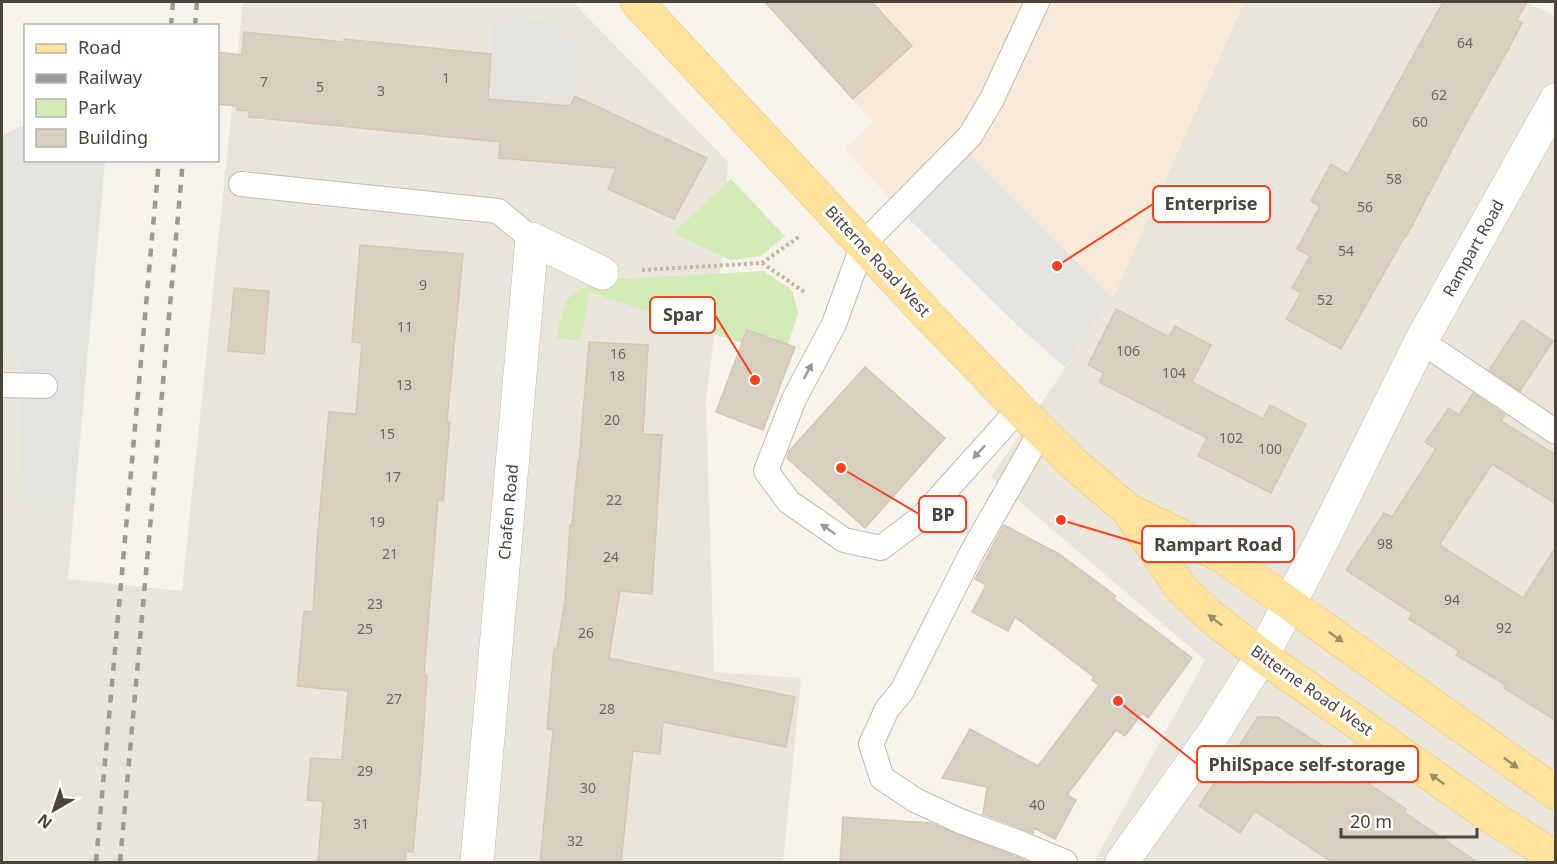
<svg xmlns="http://www.w3.org/2000/svg" width="1557" height="864" viewBox="0 0 1557 864" font-family="'Noto Sans',sans-serif">
<style>
.residential{fill:#eae5da}
.commercial{fill:#f7ead8}
.green{fill:#d2eab5}
.parking{fill:#e5e3e0}
.building{fill:#d8cfc1;stroke:#d3c7b4;stroke-width:1.5}
.lines{fill:none;stroke-linecap:round;stroke-linejoin:round}
.service-casing{stroke:#c2bbae;stroke-width:26}
.minor-casing{stroke:#c2bbae;stroke-width:34}
.primary-casing{stroke:#e6c16a;stroke-width:34}
.path{stroke:#c4b79f;stroke-width:4;stroke-dasharray:3 3;stroke-linecap:butt}
.service{stroke:#fff;stroke-width:24}
.minor{stroke:#fff;stroke-width:33}
.primary{stroke:#ffe39c;stroke-width:33}
.rail{stroke:#9a9a9a;stroke-width:4.5;stroke-dasharray:8 8;stroke-linecap:butt}
.oneway{fill:#9c9892}
.oneway2{fill:#9c8c66}
.labels{text-anchor:middle;stroke-width:6;stroke-linejoin:round;paint-order:stroke}
.number-label{font-size:14px;fill:#6e675b}
.street-label{font-size:16px;fill:#4b4439;stroke:#fff}
.leader{fill:none;stroke:#fc3f1d;stroke-width:2}
.callout-dot{fill:#fc3f1d;stroke:#fff;stroke-width:2}
.callout{fill:#fff;stroke:#fc3f1d;stroke-width:2}
.callout-label{font-size:18px;text-anchor:middle;font-weight:bold;fill:#4b4439}
</style>
<rect width="100%" height="100%" fill="#f6f3ec"/>
<!-- residential -->
<g class="residential">
<path d="M243,2H573L728,162L719,295L706,400L714,672L801,678L783,862H2V352L18,355L21,506H74L68,579L182,591Z"/>
<path d="M1244,2H1526L1555,16V862H1094L1205,660L991,477L1113,298Z"/>
</g>
<!-- commercial -->
<path class="commercial" d="M765,2H1244L1113,298L969,154L906,216L845,149L873,122Z"/>
<!-- green -->
<g class="green">
<path d="M731,179L785,236L761,256L730,260L673,233Z"/>
<path d="M763,271L792,290L798,313L788,345L748,330L742,343L590,292L580,341L557,338C563,301 563,295 601,280Z"/>
</g>
<!-- parking -->
<g class="parking">
<path d="M494,16L555,22L578,48L575,96L570,106L486,100Z"/>
<path d="M25,125L26,160L105,161L74,506H21L18,355L2,352V135Z"/>
<path d="M969,154L1113,298L1065,367L1018,326L906,216Z"/>
</g>
<!-- building -->
<g class="building">
<path d="M765,2H872L912,46L853,99Z"/>
<path d="M1443,2H1527L1517,20L1522,23L1509,48L1464,127L1406,237L1405,236L1341,349L1286,319L1301,293L1292,288L1310,256L1297,249L1320,206L1311,201L1331,164L1348,174Z"/>
<path d="M244,32L344,42V39L491,54L488,99L570,106L575,96L707,158L674,219L608,189L616,168L499,158L500,142L249,117V111L237,110V106L218,104V52L242,55Z"/>
<path d="M360,245L463,254L447,421L450,422L443,501L438,500L424,675H427L422,754L413,852L406,851L405,862H318L323,801L307,800L311,758L342,760L348,691L297,686L304,611L313,612L318,530L329,412L356,414L362,343L352,342Z"/>
<path d="M234,288L269,291L264,354L228,351Z"/>
<path d="M1116,309L1169,337L1175,326L1211,345L1192,382L1263,419L1270,405L1306,424L1271,493L1198,456L1207,438L1099,382L1104,373L1088,365Z"/>
<path d="M1522,320L1553,341L1520,391L1489,370Z"/>
<path d="M747,330L795,347L763,430L716,412Z"/>
<path d="M589,342L648,345L643,434L662,435L652,594L620,591L609,658L795,697L786,747L663,722L660,754L633,751L621,862H540L553,730L547,729L554,648L557,649L565,601L570,525H572L578,462H579Z"/>
<path d="M865,367L945,438L865,528L787,458L789,451Z"/>
<path d="M1473,393L1505,415L1501,421L1556,455V504L1492,464L1439,545L1523,598L1556,547V721L1504,688L1506,685L1456,655L1459,651L1409,619L1412,613L1346,570L1384,513L1392,517L1436,449L1425,442L1449,408L1459,415Z"/>
<path d="M1004,525L1059,554L1116,596L1114,599L1192,658L1148,718L1142,713L1125,736L1116,730L1067,795L1076,800L1055,839L1034,828L1033,833L983,814L987,787L942,778L970,729L1038,766L1099,685L1092,680L1094,677L1015,617L1008,631L972,612L986,585L975,579Z"/>
<path d="M1258,717H1277L1326,748L1323,753L1406,809L1404,812L1477,862H1332L1255,811L1240,833L1199,806Z"/>
<path d="M843,817L930,823L1029,862H840Z"/>
</g>
<g class="lines">
<defs>
<g id="service">
<path d="M241,184L498,211L532,239"/>
<path d="M1421,341L1556,432"/>
<path d="M2,385L45,386"/>
<path d="M1019,409L922,517L881,548L844,540L789,502L766,471L794,399L834,324L863,244L970,136L992,99L1037,2"/>
<path d="M1041,431L971,554L902,691L887,709L871,744L882,778L915,800L960,821L1020,843L1065,862"/>
</g>
<g id="minor">
<path d="M477,862L532,239L602,273"/>
<path d="M1122,862L1215,731L1262,656L1322,541L1421,341L1556,100"/>
</g>
<g id="primary">
<path d="M637,2L926,313L1019,409L1073,463L1108,493L1128,510L1222,556L1556,793"/>
<path d="M1129,512L1181,588L1208,614L1262,656L1490,816L1556,858"/>
</g>
</defs>
<!-- service casing -->
<use href="#service" class="service-casing"/>
<!-- minor casing -->
<use href="#minor" class="minor-casing"/>
<!-- primary casing -->
<use href="#primary" class="primary-casing"/>
<!-- path -->
<g class="path">
<path d="M762,263L806,293"/>
<path d="M642,270L762,263L800,236"/>
</g>
<!-- service -->
<use href="#service" class="service"/>
<!-- minor -->
<use href="#minor" class="minor"/>
<!-- primary -->
<use href="#primary" class="primary"/>
<!-- rail -->
<g class="rail">
<path d="M171,26L173,2"/>
<path d="M195,26L197,2"/>
<path d="M96,862L159,160"/>
<path d="M120,862L183,160"/>
</g>
</g>
<!-- one-way arrows -->
<defs><path id="oneway-solid" d="M-6-.8H1V-3.2L6.5 0L1 3.2V.8H-6Z" transform="scale(1.5)"/></defs>
<g class="oneway">
<use href="#oneway-solid" transform="translate(808 371) rotate(-62)"/>
<use href="#oneway-solid" transform="translate(979 452) rotate(133)"/>
<use href="#oneway-solid" transform="translate(828 529) rotate(-145)"/>
</g>
<g class="oneway2">
<use href="#oneway-solid" transform="translate(1215 620) rotate(-142)"/>
<use href="#oneway-solid" transform="translate(1336 637) rotate(35)"/>
<use href="#oneway-solid" transform="translate(1511 763) rotate(36)"/>
<use href="#oneway-solid" transform="translate(1437 779) rotate(-145)"/>
</g>
<g class="labels">
<!-- number labels -->
<g class="number-label">
<text x="1465" y="48">64</text>
<text x="446" y="83">1</text>
<text x="264" y="87">7</text>
<text x="320" y="92">5</text>
<text x="381" y="96">3</text>
<text x="1439" y="100">62</text>
<text x="1420" y="127">60</text>
<text x="1394" y="184">58</text>
<text x="1365" y="212">56</text>
<text x="1346" y="256">54</text>
<text x="423" y="290">9</text>
<text x="1325" y="305">52</text>
<text x="405" y="332">11</text>
<text x="1128" y="356">106</text>
<text x="618" y="359">16</text>
<text x="1174" y="378">104</text>
<text x="617" y="381">18</text>
<text x="404" y="390">13</text>
<text x="612" y="425">20</text>
<text x="387" y="439">15</text>
<text x="1231" y="443">102</text>
<text x="1270" y="454">100</text>
<text x="393" y="482">17</text>
<text x="614" y="505">22</text>
<text x="377" y="527">19</text>
<text x="1385" y="549">98</text>
<text x="390" y="559">21</text>
<text x="611" y="562">24</text>
<text x="1452" y="605">94</text>
<text x="375" y="609">23</text>
<text x="1504" y="633">92</text>
<text x="365" y="634">25</text>
<text x="586" y="638">26</text>
<text x="394" y="704">27</text>
<text x="607" y="714">28</text>
<text x="365" y="776">29</text>
<text x="588" y="793">30</text>
<text x="1037" y="810">40</text>
<text x="361" y="829">31</text>
<text x="575" y="846">32</text>
</g>
<!-- street labels -->
<g class="street-label">
<text transform="translate(1473 248) rotate(-61)" y="6">Rampart Road</text>
<text transform="translate(878 261) rotate(47)" y="6">Bitterne Road West</text>
<text transform="translate(508 512) rotate(-85)" y="6">Chafen Road</text>
<text transform="translate(1312 690) rotate(35)" y="6">Bitterne Road West</text>
</g>
</g>
<!-- callouts -->
<path class="leader" d="M1057 266L1153 204M755 380L715 315M841 468L919 514M1061 520L1142 544M1118 701L1197 764"/>
<g class="callout-dot">
<circle cx="1057" cy="266" r="6"/>
<circle cx="755" cy="380" r="6"/>
<circle cx="841" cy="468" r="6"/>
<circle cx="1061" cy="520" r="6"/>
<circle cx="1118" cy="701" r="6"/>
</g>
<g class="callout">
<rect x="1153" y="186" width="117" height="36" rx="6"/>
<rect x="650" y="297" width="65" height="36" rx="6"/>
<rect x="919" y="496" width="47" height="36" rx="6"/>
<rect x="1142" y="526" width="152" height="36" rx="6"/>
<rect x="1197" y="746" width="221" height="36" rx="6"/>
</g>
<g class="callout-label">
<text x="1211" y="210">Enterprise</text>
<text x="683" y="321">Spar</text>
<text x="943" y="521">BP</text>
<text x="1218" y="551">Rampart Road</text>
<text x="1307" y="771">PhilSpace self-storage</text>
</g>
<!-- border -->
<rect width="1557" height="864" fill="none" stroke="#4b4439" stroke-width="6"/>
<!-- legend -->
<rect x="24" y="24" width="195" height="138" fill="#ffffff" stroke="#b7b4b0" stroke-width="1.5"/>
<rect x="36" y="44" width="30" height="9" fill="#ffe39c" stroke="#b7b4b0" stroke-width="1.5"/>
<text x="78" y="54" font-size="18" fill="#4b4439">Road</text>
<rect x="36" y="74" width="30" height="9" fill="#9a9a9a" stroke="#b7b4b0" stroke-width="1.5"/>
<text x="78" y="84" font-size="18" fill="#4b4439">Railway</text>
<rect x="36" y="99" width="30" height="18" fill="#d2eab5" stroke="#b7b4b0" stroke-width="1.5"/>
<text x="78" y="114" font-size="18" fill="#4b4439">Park</text>
<rect x="36" y="129" width="30" height="18" fill="#d8cfc1" stroke="#b7b4b0" stroke-width="1.5"/>
<text x="78" y="144" font-size="18" fill="#4b4439">Building</text>
<!-- north arrow -->
<g transform="translate(54 810) rotate(219)" stroke="#ffffff" stroke-width="4.5" paint-order="stroke">
<path d="M0-4.5L10 22L0 15L-10 22Z" fill="#4b4439"/>
<text y="-9" font-size="16" font-weight="bold" text-anchor="middle" fill="#4b4439">N</text>
</g>
<!-- scale -->
<path d="M1341 828v9h136v-9" fill="none" stroke="#4b4439" stroke-width="3"/>
<text x="1350" y="828" font-size="18" fill="#4b4439" stroke="#ffffff" stroke-width="4.5" paint-order="stroke">20 m</text>
</svg>
